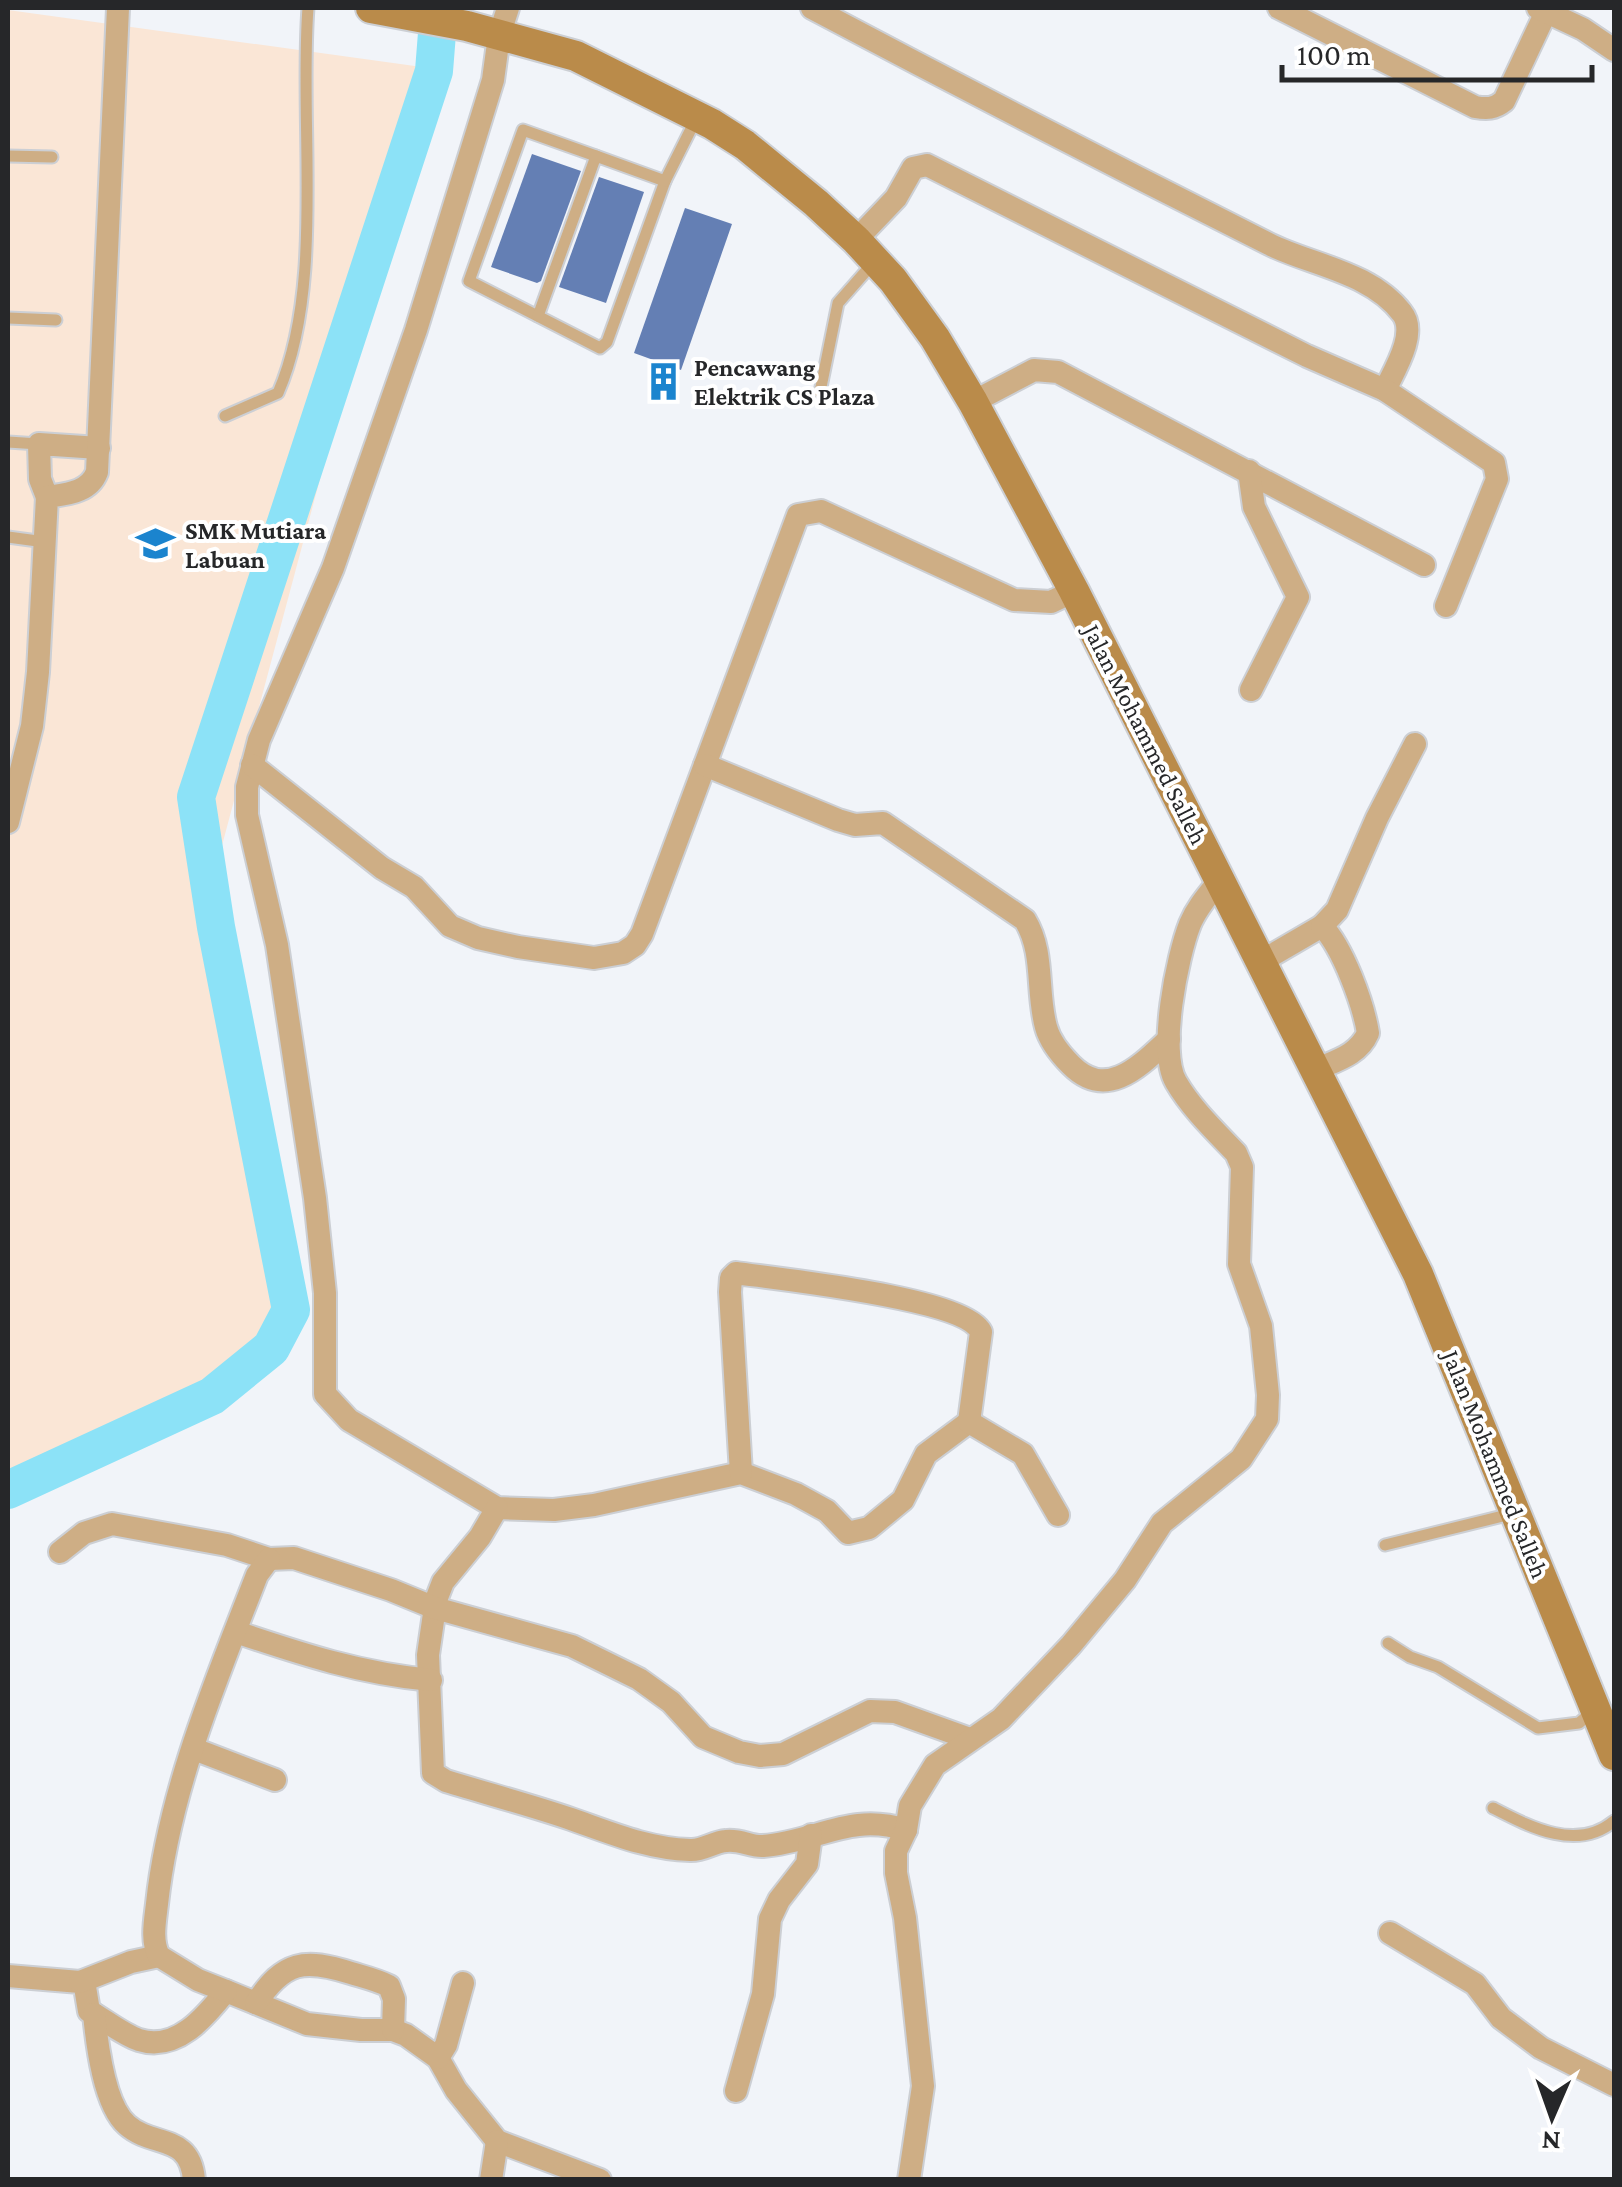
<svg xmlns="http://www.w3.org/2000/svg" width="1622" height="2187" viewBox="0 0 1622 2187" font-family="'Crimson Pro',serif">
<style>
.education{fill:#fae6d6}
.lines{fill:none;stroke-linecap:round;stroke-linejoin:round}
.river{stroke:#8ce2f7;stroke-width:38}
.building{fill:#647fb4}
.lane-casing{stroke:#cccfd4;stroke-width:15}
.street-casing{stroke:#cccfd4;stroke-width:26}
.secondary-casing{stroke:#cccfd4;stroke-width:34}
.lane{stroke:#ceae85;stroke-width:11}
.street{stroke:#ceae85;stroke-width:22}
.secondary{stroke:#ba8b4a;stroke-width:30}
.labels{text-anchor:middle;stroke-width:8;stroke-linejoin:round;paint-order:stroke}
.poi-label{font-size:25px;font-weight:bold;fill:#262729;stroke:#fff;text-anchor:start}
.street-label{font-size:25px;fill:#262729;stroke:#fff}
</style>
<rect width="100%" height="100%" fill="#f1f4f9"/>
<!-- education -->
<path class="education" d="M8,10L422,67L385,236L220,853L286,1311L218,1383L8,1471Z"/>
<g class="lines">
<!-- river -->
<path class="river" d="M8,1490L212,1396L271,1348L291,1310L216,927L196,797L434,71L439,8"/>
</g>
<!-- building -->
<g class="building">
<path d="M532,154L581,171L541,281L537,283L491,267Z"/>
<path d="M599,177L644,192L606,303L559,287Z"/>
<path d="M685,208L732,224L681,370L634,353Z"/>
</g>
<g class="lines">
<defs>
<g id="lane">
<path d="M8,156L52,157"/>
<path d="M596,156L523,130L469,281L600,348L607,342L665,181"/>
<path d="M538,316L596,156L665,181L697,117"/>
<path d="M8,318L56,320"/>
<path d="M820,392L838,303L874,262"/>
<path d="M225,416L278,393C325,286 299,125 308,8"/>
<path d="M8,442L39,444"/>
<path d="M8,537L45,542"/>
<path d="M1385,1545L1515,1513"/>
<path d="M1388,1643L1410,1657L1438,1667L1538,1728L1579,1723L1592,1712"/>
<path d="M1493,1808C1530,1827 1577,1852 1614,1821"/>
</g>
<g id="street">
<path d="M508,8L499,36L493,80L416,330L333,568L259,740L247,787V815L277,945L315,1198L325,1293V1394L349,1420L497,1508L554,1510L594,1505L741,1473L796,1494L827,1511L848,1533L869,1528L903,1500L926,1454L969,1422"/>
<path d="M812,8C963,88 1116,167 1269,244C1311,265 1371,272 1402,313C1418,333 1394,371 1385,390"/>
<path d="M1279,8L1475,107C1487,109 1494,109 1504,101L1546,12"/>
<path d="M1538,8L1583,29L1614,50"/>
<path d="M856,240L896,198L913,168L927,165L1307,356L1385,390L1494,463L1497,479L1446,606"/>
<path d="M973,402L1034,370L1058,372L1424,565"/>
<path d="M1249,471L1254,507L1298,597L1251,690"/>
<path d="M47,497L40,479L39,444L99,448"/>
<path d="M252,765L382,868L414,887L450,926L478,938L518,947L594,958L623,953L635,945L642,934L798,515L821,511L1014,600L1051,602L1074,591"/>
<path d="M705,765L838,820L855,825L883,823L1025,920C1045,953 1036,991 1046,1027C1050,1042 1060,1054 1071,1065C1107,1101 1140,1066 1169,1039"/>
<path d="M8,822L32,726L38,672L47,497C66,494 89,493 97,472L118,8"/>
<path d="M1262,961L1322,926"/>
<path d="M1313,1071C1334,1061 1358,1056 1368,1033C1363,1003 1343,948 1322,926L1337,910L1377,818L1415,744"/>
<path d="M741,1473L730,1292L731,1278L736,1273C778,1279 965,1298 981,1332L969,1422L1023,1454L1058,1515"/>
<path d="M497,1508L480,1537L443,1582L436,1600L428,1655L433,1773L446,1781C488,1794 530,1805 571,1819C611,1833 648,1849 690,1850C703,1851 713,1842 726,1841C740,1839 751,1847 763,1846C817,1842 850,1812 906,1830"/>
<path d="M60,1552L84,1533L112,1524L227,1545L269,1559L294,1558L391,1590L435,1608L572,1646L639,1679L671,1702L703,1737L739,1752L760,1756L783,1754L870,1711L895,1712L970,1739"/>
<path d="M236,1632C301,1654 362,1674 431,1680"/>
<path d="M194,1749L275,1780"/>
<path d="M1390,1933L1475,1984L1501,2018L1541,2048L1614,2085"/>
<path d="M8,1976L80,1982L85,1987L89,2011C105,2020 122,2034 139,2040C177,2052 206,2016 226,1991L307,2024L361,2030H393L406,2035L438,2058L456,2090L497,2141L600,2180"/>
<path d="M80,1982L131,1962L159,1956"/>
<path d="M226,1991L198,1980L159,1956C151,1941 155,1921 157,1904C169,1790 216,1681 257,1575L269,1559"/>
<path d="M256,2003C284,1961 304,1958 351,1973C364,1977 377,1980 389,1986L394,1999L393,2030"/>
<path d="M94,2014C97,2044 104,2105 127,2125C153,2148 190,2133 194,2180"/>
<path d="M438,2058L446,2045L463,1983"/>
<path d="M736,2091L763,1994L770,1919L779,1900L807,1864L811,1835"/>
<path d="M491,2180L497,2141"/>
<path d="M909,2180L923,2086L905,1918L896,1873V1851L906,1830L910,1806L935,1765L1001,1719L1071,1645L1125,1580L1162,1523L1241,1459L1267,1419L1268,1395L1261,1326L1239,1264L1242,1167L1236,1153C1215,1131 1191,1108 1176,1082C1158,1052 1177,957 1190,924C1197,907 1209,894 1220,880"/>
</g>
<path id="secondary" d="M371,8L467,26L576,56L712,124L745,145L816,203L856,240L893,280L935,338L973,402L1074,591L1418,1274L1614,1755"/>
</defs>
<!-- lane casing -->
<use href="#lane" class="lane-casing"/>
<!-- street casing -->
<use href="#street" class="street-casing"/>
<!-- secondary casing -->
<use href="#secondary" class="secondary-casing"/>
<!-- lane -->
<use href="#lane" class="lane"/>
<!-- street -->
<use href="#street" class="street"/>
<!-- secondary -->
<use href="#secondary" class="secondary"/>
</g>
<!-- icons -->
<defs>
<symbol id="building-bare" viewBox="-9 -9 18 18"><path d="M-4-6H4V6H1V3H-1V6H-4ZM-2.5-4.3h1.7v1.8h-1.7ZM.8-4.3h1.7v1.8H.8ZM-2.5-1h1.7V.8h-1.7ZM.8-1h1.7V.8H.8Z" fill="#1b84ce" stroke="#fff" stroke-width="2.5" paint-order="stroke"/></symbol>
<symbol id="school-bare" viewBox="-9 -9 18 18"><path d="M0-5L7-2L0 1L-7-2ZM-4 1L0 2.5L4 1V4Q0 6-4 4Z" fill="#1b84ce" stroke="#fff" stroke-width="2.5" paint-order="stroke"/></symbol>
</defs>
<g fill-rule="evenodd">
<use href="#building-bare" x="636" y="354" width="55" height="55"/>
<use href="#school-bare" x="128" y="516" width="55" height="55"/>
</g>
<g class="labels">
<!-- poi labels -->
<g class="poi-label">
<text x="694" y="376">Pencawang<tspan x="694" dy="29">Elektrik CS Plaza</tspan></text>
<text x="185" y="539">SMK Mutiara<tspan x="185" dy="29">Labuan</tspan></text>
</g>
<!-- street labels -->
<g class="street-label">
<text transform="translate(1146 734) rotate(63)" y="9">Jalan Mohammed Salleh</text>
<text transform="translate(1496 1464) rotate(68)" y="9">Jalan Mohammed Salleh</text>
</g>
</g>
<!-- border -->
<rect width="1622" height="2187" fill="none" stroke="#262729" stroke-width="20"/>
<!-- north arrow -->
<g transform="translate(1552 2117) rotate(182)" stroke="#ffffff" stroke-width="8" paint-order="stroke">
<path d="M0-8L18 38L0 25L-18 38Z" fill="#262729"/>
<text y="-15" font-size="28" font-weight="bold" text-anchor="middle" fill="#262729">N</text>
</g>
<!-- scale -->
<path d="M1282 65v15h310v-15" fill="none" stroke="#262729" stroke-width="5"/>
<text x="1297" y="65" font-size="30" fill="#262729" stroke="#ffffff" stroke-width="8" paint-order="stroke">100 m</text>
</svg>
